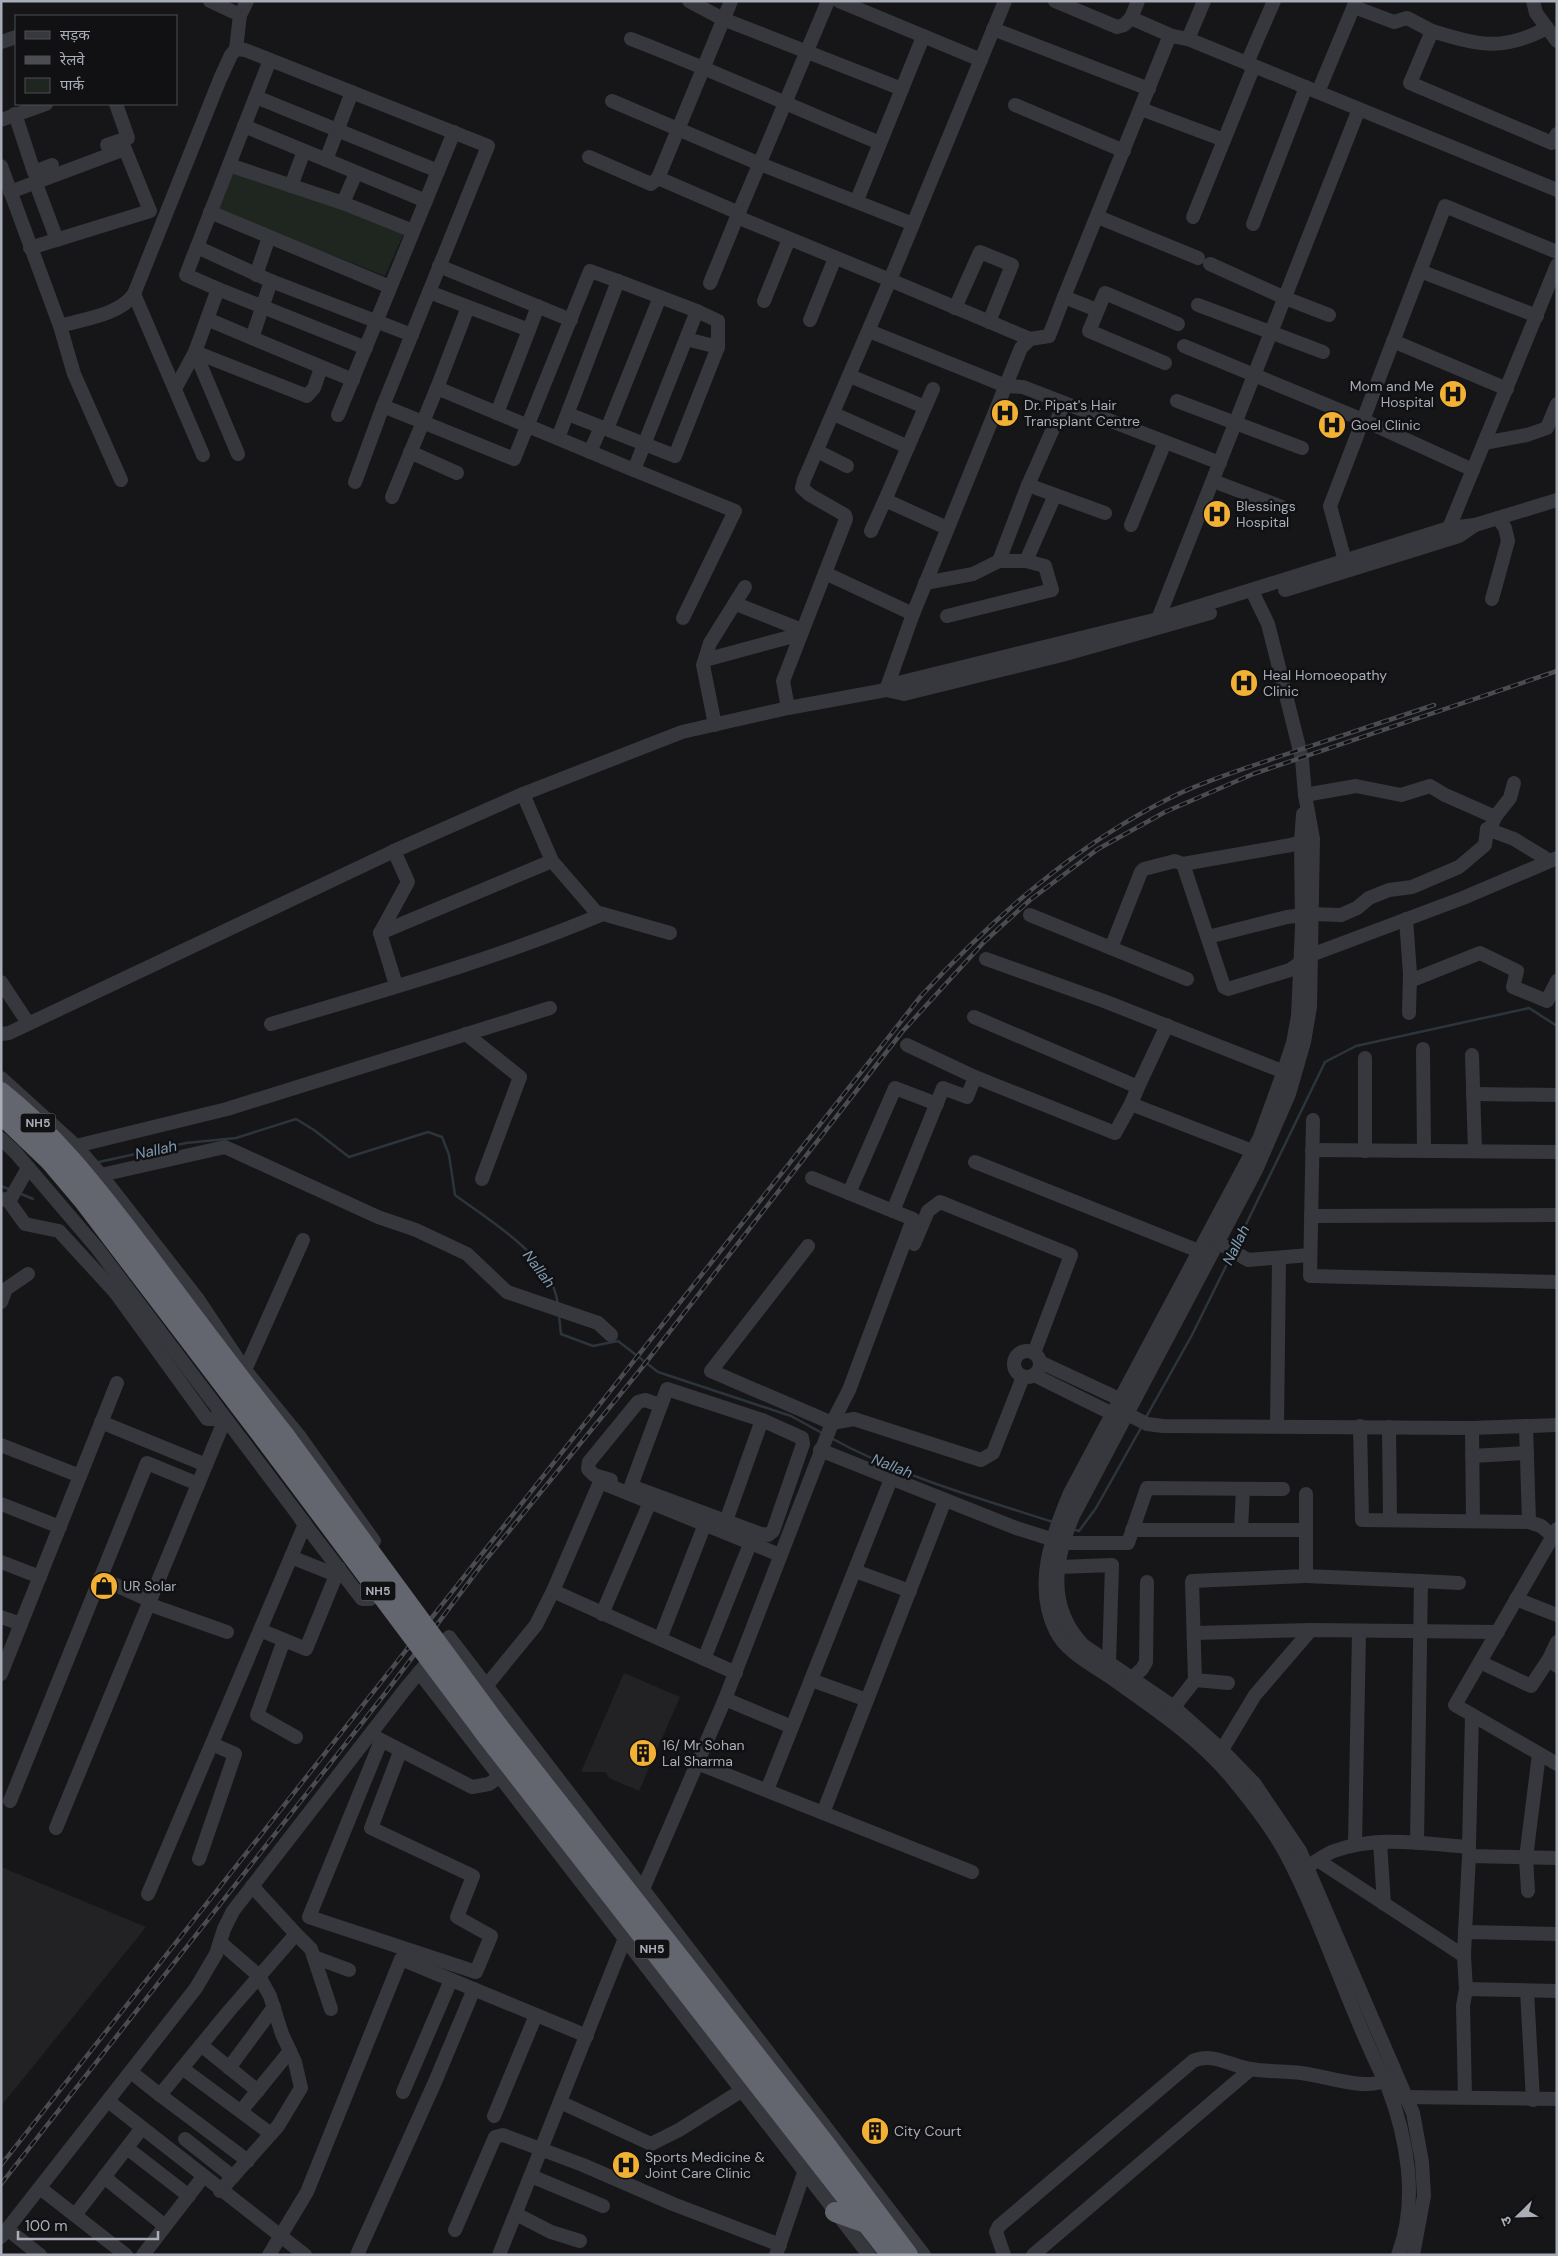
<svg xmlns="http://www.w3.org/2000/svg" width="1558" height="2256" viewBox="0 0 1558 2256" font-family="'DM Sans','Noto Sans Devanagari',sans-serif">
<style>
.built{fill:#222225}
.green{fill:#1e261f}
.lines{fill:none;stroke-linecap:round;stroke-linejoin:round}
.stream{stroke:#2c353c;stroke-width:2.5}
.minor{stroke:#37383d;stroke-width:14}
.highway{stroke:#63666e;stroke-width:20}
.rail-casing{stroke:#4a4c52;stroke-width:4.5}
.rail{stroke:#111113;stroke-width:2.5;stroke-dasharray:8;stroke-linecap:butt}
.highway-bridge{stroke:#63666e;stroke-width:20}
.labels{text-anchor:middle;stroke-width:5;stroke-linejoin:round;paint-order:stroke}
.shield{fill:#111113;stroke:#7b7e86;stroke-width:1}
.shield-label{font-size:12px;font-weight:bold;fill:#a8adb8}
.poi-label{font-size:14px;fill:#a8adb8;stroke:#111113;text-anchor:start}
.water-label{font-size:15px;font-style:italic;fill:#7f9bb3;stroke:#111113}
</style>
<rect width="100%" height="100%" fill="#161618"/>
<!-- built -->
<g class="built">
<path d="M624,1673L680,1697L639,1791L609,1778L606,1772H581Z"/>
<path d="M1,1867L146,1927L1,2106Z"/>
</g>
<!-- green -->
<path class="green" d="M231,169L405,231L385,276L216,209Z"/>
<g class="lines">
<!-- stream -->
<g class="stream">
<path d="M99,1162L186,1143L236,1138L296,1119L314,1130L349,1157L428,1132L442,1137L449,1155L455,1195C491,1222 553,1257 558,1305"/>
<path d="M1,1186L11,1190"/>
<path d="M19,1193L33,1199"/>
<path d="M1235,1247L1325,1062L1356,1046L1529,1008L1557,1026"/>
<path d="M559,1316L561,1334L593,1346L618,1341L658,1372L791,1416L822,1433"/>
<path d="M1145,1419L1192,1335L1231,1256"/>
<path d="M831,1438C900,1476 978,1498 1053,1522"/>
<path d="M1072,1529L1079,1531L1096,1508L1142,1426"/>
</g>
<!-- minor -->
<g class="minor">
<path d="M210,1L240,15"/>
<path d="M689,1L723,19L902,89"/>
<path d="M731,1L658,178L739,213"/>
<path d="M839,1L981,60"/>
<path d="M1005,1L890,280L1030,339"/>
<path d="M1055,1L1117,27L1124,25L1131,18"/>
<path d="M1138,1L1131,18L1172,36"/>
<path d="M1533,1L1536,13L1557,41"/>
<path d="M1354,7L1394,22L1407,18L1432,31"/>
<path d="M1547,28C1502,52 1478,45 1432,31L1410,83L1552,143L1557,134"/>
<path d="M993,29L1149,89"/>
<path d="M631,39C715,71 797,109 880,143"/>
<path d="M1188,39L1204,1"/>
<path d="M1,42L16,37"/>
<path d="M236,49L240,15L247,1"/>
<path d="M1247,63L1274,1"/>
<path d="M1318,92L1356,1"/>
<path d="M256,97L438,171"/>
<path d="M612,101L760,164L913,224"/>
<path d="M1015,105L1124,151"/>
<path d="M1141,109L1224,140"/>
<path d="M15,114L34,172L52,165"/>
<path d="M1,120L46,104"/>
<path d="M244,126L426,201"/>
<path d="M107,145L128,138L116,104"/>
<path d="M589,157L651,184L658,178"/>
<path d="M326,160L352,92"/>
<path d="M229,165L343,203L413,231"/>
<path d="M1,166L60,326L74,374L121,480"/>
<path d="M35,181L57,240"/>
<path d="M291,186L304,151"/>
<path d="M10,192L125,149L150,211L30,248"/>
<path d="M857,200L923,37"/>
<path d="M343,203L356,173"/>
<path d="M210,212L390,287"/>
<path d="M1098,217L1198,258"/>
<path d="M1193,217L1254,66"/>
<path d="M1253,224L1306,87"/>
<path d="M197,247L271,281L412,335"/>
<path d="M1210,264L1285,298L1329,315"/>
<path d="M439,266L571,320"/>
<path d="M1420,271L1537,316"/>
<path d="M256,275L269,237"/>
<path d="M271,281L252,338L353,380"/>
<path d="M710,283L737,217"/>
<path d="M218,289L366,348"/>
<path d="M429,292L529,330L497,413L629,468L634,470L697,311L618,281L558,438"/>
<path d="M134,294L203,455"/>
<path d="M1064,297L1097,310"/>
<path d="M764,301L789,239"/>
<path d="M1198,305L1323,352"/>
<path d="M468,307L437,388L497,413"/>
<path d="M955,308L980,252L1012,265L989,322"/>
<path d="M697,311L718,321V347"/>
<path d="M207,319L252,338"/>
<path d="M810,320L835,258"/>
<path d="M60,326C83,319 120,315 134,294L220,79L231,55L236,49L245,50L488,146L383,406L355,482"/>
<path d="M529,330L538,306"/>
<path d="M869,331L1006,386L1023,387L1220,463"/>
<path d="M1393,341L1507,389"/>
<path d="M1184,346L1363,420L1473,470"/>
<path d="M195,352L307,396L314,388L321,368"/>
<path d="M195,352L238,454"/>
<path d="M1165,363L1089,331L1105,293L1178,324"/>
<path d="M850,376L925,407"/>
<path d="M175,389L195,352L218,289L186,275L270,60"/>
<path d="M933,389L885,500L947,528"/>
<path d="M1177,401L1302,448"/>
<path d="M383,406L514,459L590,271L618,281"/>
<path d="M568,414L675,456L718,347L686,339"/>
<path d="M834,414L908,447"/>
<path d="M338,415L454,132"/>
<path d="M607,429L660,297"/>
<path d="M1484,443L1527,435L1547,428L1557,404"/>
<path d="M817,451L847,466"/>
<path d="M410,452L457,473"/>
<path d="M590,452L601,427"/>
<path d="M634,470L735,511L683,618"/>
<path d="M1213,481L1282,507"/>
<path d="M1028,485L1105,513"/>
<path d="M392,497L437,388"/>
<path d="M1131,525L1165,442"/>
<path d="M1449,528L1557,265"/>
<path d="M871,531L885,500"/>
<path d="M1026,561L1055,495"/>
<path d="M1345,561L1330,506L1445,206L1557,252"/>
<path d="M825,573L913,614"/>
<path d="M925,583L973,574L999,561L1028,485L1064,404"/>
<path d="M1285,590L1459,536L1475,525"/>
<path d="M1252,591L1268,624L1302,759L1305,795L1313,839L1310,1007L1304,1042L1289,1094L1256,1170L1073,1516C1054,1561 1047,1607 1083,1645L1174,1707L1222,1750L1254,1783L1300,1851L1413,2113L1422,2162L1424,2196L1413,2255"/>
<path d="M1492,599L1508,541L1505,528L1498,518"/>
<path d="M736,604L802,630"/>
<path d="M947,616L1052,590L1045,566L1026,561H999"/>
<path d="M1158,619L1359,109"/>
<path d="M705,660L801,634"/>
<path d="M886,690L913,614L1021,348L1030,339L1049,336L1064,297L1168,40L1172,36L1188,39L1557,190"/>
<path d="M886,690L904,694L1062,655L1210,613"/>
<path d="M788,708L783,681L846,519L845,515L810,495L802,488L804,480L890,280L737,217L828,1"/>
<path d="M715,725L703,665L710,643L745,587"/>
<path d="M523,794L552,861L596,912L670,933"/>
<path d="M1303,814L1301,842L1302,927L1298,1016L1293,1043L1281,1079L1260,1137L1070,1493C1052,1536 1033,1585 1056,1631C1067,1653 1093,1665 1113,1679C1155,1709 1199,1738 1232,1778C1251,1801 1271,1826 1285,1852C1325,1927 1348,2009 1387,2085C1407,2137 1419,2200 1398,2255"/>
<path d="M1495,817L1510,798L1514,783"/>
<path d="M1487,829L1514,839L1550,861"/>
<path d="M394,851L408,882L380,933L396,985"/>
<path d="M1183,864L1224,987L1228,989L1290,970L1311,955L1463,898L1557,858"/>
<path d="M1030,915L1187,979"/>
<path d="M1406,919L1410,974L1409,1013"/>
<path d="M380,933L552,861"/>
<path d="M1208,937L1287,917L1312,914L1341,915L1357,908L1369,898L1389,890L1412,887L1459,867L1485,845L1487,829L1491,827L1495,817L1445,795L1430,786L1401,795L1356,786L1305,795"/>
<path d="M1111,948L1141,872L1144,869L1175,861L1183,864L1291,845L1308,840"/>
<path d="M986,959L1104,1001L1292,1075"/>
<path d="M1410,981L1480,953L1517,971L1513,987L1547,1001L1557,981"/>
<path d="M1,982L28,1023"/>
<path d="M974,1017L1138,1087L1131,1104L1260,1154"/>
<path d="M271,1024C382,991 496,959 603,914"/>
<path d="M1,1034L9,1033L394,851L523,794L682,732L788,708L886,690L898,683L1158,619L1449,528L1475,525L1557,500"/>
<path d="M466,1034L520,1077L482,1179"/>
<path d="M907,1045L975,1077L1115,1133L1131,1104"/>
<path d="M1423,1049L1424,1151"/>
<path d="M1472,1055L1475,1151"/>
<path d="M1,1078L76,1146L101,1175L197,1298L245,1370L300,1437L374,1541"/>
<path d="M1138,1087L1167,1025"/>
<path d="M1473,1094L1557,1095"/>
<path d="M1313,1120L1310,1276L1557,1282"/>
<path d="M1,1139L15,1152L97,1248L305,1524L148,1894"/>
<path d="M76,1146L227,1109L550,1008"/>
<path d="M1312,1150L1557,1152"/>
<path d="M1365,1151V1058"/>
<path d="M975,1162L1209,1255"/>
<path d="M101,1175L225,1147L378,1217L416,1230L467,1254L507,1292L598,1323L611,1335"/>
<path d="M812,1178L893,1211L943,1088L967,1097L975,1077"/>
<path d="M849,1193L895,1088L937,1104"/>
<path d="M7,1199L25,1224L59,1231L115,1292L121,1285"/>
<path d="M1,1200L11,1198L28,1168"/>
<path d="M1311,1216L1557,1215"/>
<path d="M1219,1243L1248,1260L1310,1255"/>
<path d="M914,1244L928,1211L940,1202L1071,1255L1034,1353"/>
<path d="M808,1246L711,1371L832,1423L849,1390L913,1219L893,1211"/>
<path d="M1,1302L6,1289L28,1274"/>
<circle cx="1027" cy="1364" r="13"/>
<path d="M1040,1362L1128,1403"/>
<path d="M245,1370L303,1240"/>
<path d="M1034,1375L1119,1417"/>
<path d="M667,1389L762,1420L802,1438L803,1444L773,1531L768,1535L761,1534L631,1486Z"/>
<path d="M1127,1414L1147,1424L1163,1426L1472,1428L1557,1425"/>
<path d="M101,1422L206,1465"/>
<path d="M1277,1426L1279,1258"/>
<path d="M1360,1426L1362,1520L1529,1522L1526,1426"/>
<path d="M1389,1427L1390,1520"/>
<path d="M1472,1428L1473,1521"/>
<path d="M1,1445L80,1476"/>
<path d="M820,1450L1016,1528L1051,1539L1064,1543H1128L1147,1488L1283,1489"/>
<path d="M1472,1456L1527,1453"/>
<path d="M611,1480L594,1475L588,1469L589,1462L638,1402L645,1400L660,1405"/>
<path d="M1,1504L60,1527"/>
<path d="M300,1518L362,1599H370L385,1588"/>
<path d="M726,1521L762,1420"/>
<path d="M1529,1522L1541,1526L1553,1536"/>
<path d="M1557,1529L1455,1705L1557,1764"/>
<path d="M1132,1530H1241L1243,1489"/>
<path d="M1241,1530H1306"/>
<path d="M291,1557L336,1575"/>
<path d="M1,1562L40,1577"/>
<path d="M1060,1567L1112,1565L1109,1663"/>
<path d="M855,1571L910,1591"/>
<path d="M1306,1576L1421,1581L1417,1843"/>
<path d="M100,1578L149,1600"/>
<path d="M1421,1581L1459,1583"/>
<path d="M553,1591L736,1673"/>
<path d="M1516,1599L1557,1615"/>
<path d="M148,1604L227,1632"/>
<path d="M602,1614L650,1502"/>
<path d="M1,1617L21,1624"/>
<path d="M260,1630L306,1649L339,1568"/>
<path d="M1194,1633L1311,1630"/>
<path d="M660,1639L705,1524"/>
<path d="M284,1640L257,1715L296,1737"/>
<path d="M1557,1642L1549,1659L1557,1666"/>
<path d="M704,1659L750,1544"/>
<path d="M1480,1662L1531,1686L1549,1659"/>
<path d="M419,1672L869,2255"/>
<path d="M1,1674L117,1383"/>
<path d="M1132,1678L1142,1669L1146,1662L1147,1582"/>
<path d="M811,1680L867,1700"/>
<path d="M1195,1680L1228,1683"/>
<path d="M487,1685L536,1625L553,1591L600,1482L780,1555"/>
<path d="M725,1699L792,1727"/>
<path d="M1174,1707L1195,1680L1192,1581L1306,1576V1494"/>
<path d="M375,1737L472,1787L489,1784L499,1777"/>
<path d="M381,1741L309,1917L476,1972L491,1936L457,1917L473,1876L371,1828L400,1752"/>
<path d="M1217,1758L1255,1695L1311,1630L1498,1632"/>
<path d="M697,1763L972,1872"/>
<path d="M767,1790L891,1479"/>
<path d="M10,1801L147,1463L198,1484"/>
<path d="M823,1813L945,1500"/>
<path d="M56,1828L225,1419H207L115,1292"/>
<path d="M1380,1842L1384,1904"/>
<path d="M1355,1845L1359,1631"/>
<path d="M1469,1847V1856L1557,1858"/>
<path d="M199,1859L235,1754L212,1744"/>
<path d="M1319,1861L1464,1956L1465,1932L1557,1934"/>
<path d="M1301,1870C1312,1865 1323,1855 1334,1851C1377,1835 1425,1844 1469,1847L1472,1715"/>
<path d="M643,1889L725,1699L832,1423L854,1419L981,1460L993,1453L1023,1377"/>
<path d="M1528,1891L1526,1858L1539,1754"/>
<path d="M1465,1932L1469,1856"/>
<path d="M296,1934L311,1949L331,2009"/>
<path d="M220,1942L259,1976L270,1996L282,2034L295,2062L301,2088L278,2126L220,2191"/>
<path d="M1464,1956L1466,1989L1463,2006L1465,2097"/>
<path d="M314,1957L349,1970"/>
<path d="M1466,1989L1557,1991"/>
<path d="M1527,1991L1533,2100"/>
<path d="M201,2045L258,2091"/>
<path d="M182,2068L271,2134"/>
<path d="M229,2068L274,2007"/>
<path d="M131,2072L160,2095"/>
<path d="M403,2092L451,1980"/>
<path d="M1400,2097L1557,2099"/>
<path d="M108,2101L305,2255"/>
<path d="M560,2102L651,2144L679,2130L741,2091"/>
<path d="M241,2111L290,2051"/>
<path d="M494,2116L536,2015"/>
<path d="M185,2139L233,2177"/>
<path d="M127,2148L189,2196"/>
<path d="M248,2161L160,2095L229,2011L296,1934L252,1886"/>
<path d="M531,2176L603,2206"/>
<path d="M104,2177L165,2226"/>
<path d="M40,2188L126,2255"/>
<path d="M516,2214L551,2232L580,2241"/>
<path d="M75,2215L142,2128"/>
<path d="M7,2229L40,2255"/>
<path d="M455,2230L495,2137L503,2135L583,2165L673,2204L780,2245"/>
<path d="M1,2237L196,1988L216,1954L224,1929L233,1911L406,1688L449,1637L924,2255"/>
<path d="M143,2255L203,2177"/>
<path d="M269,2255L307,2192L401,1959L587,2036"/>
<path d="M357,2255L435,2082L474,1989"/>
<path d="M499,2255L625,1938"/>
<path d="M776,2255L804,2173"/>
<path d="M1004,2255L996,2232L999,2226L1193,2061C1213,2052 1230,2066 1251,2069C1268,2072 1285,2071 1301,2073C1327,2076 1360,2090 1385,2081"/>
<path d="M1033,2255L1251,2069"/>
</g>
<!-- highway -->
<g class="highway">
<path d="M1,1092C58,1137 101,1195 145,1252C191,1314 237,1375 285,1436"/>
<path d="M1,1114L50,1161L83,1200L270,1446"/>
<path d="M498,1726L823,2141L908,2255"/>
<path d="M487,1736L891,2255"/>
<path d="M835,2212L866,2223"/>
</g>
<defs>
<g id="rail">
<path d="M1,2165L921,996C994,917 1075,845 1172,797C1204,781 1238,771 1272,759C1325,741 1380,723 1434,705"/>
<path d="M1,2184L387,1691L484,1562L640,1370L902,1032L984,942L1030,900L1098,849L1165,812L1253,774L1557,671"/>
</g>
</defs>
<!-- rail casing -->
<use href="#rail" class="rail-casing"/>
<!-- rail -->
<use href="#rail" class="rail"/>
<!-- highway-bridge -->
<g class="highway-bridge">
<path d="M285,1436L498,1726"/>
<path d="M270,1446L487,1736"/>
</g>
</g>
<!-- icons -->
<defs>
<symbol id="hospital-disc" viewBox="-11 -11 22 22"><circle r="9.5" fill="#f2b134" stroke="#111113"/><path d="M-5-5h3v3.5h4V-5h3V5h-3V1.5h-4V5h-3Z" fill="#111"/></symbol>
<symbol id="shop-disc" viewBox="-11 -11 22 22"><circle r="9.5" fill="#f2b134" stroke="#111113"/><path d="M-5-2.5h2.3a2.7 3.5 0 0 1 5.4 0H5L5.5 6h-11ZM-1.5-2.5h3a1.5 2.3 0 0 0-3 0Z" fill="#111"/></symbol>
<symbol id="building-disc" viewBox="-11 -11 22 22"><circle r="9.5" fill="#f2b134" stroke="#111113"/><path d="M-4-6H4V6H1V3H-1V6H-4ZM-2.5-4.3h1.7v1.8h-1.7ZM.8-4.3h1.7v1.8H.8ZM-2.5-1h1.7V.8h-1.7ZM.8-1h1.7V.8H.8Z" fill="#111"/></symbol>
</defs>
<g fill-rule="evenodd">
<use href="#hospital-disc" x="1437" y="378" width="32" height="32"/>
<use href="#hospital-disc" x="989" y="397" width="32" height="32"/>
<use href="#hospital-disc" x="1316" y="409" width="32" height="32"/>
<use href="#hospital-disc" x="1201" y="498" width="32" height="32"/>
<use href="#hospital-disc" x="1228" y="667" width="32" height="32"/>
<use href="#shop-disc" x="88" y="1570" width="32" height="32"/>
<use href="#building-disc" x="627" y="1737" width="32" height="32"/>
<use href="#building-disc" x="859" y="2115" width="32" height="32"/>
<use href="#hospital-disc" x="610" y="2149" width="32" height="32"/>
</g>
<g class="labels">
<!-- shield labels -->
<g class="shield">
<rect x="20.5" y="1113.5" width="35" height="19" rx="4"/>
<rect x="360.5" y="1581.5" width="35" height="19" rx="4"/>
<rect x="634.5" y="1939.5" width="35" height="19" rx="4"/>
</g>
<g class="shield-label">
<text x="38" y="1127">NH5</text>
<text x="378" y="1595">NH5</text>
<text x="652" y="1953">NH5</text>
</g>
<!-- poi labels -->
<g class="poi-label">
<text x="1434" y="391" text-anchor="end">Mom and Me<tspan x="1434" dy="16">Hospital</tspan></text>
<text x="1024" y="410">Dr. Pipat's Hair<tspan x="1024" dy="16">Transplant Centre</tspan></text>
<text x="1351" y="430">Goel Clinic</text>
<text x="1236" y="511">Blessings<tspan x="1236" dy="16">Hospital</tspan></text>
<text x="1263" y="680">Heal Homoeopathy<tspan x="1263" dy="16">Clinic</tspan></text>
<text x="123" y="1591">UR Solar</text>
<text x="662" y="1750">16/ Mr Sohan<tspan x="662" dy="16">Lal Sharma</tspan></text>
<text x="894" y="2136">City Court</text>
<text x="645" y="2162">Sports Medicine &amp;<tspan x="645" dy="16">Joint Care Clinic</tspan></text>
</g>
<!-- water labels -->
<g class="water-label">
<text transform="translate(156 1150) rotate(-12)" y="5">Nallah</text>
<text transform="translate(1236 1245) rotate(-64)" y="5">Nallah</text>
<text transform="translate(539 1269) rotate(53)" y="5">Nallah</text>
<text transform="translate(892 1466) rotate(21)" y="5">Nallah</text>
</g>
</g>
<!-- border -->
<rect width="1558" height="2256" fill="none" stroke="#a8adb8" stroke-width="5"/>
<!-- legend -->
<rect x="15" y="15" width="162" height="90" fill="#111113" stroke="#4d4f55"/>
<rect x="25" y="31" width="25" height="8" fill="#37383d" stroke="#4d4f55"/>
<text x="60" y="40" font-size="15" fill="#a8adb8">सड़क</text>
<rect x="25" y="56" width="25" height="8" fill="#4a4c52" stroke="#4d4f55"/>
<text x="60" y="65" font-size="15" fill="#a8adb8">रेलवे</text>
<rect x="25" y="78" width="25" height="15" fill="#1e261f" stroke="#4d4f55"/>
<text x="60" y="90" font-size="15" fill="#a8adb8">पार्क</text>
<!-- north arrow -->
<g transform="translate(1518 2216) rotate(247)" stroke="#111113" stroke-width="4" paint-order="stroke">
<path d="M0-4L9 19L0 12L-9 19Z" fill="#a8adb8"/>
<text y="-8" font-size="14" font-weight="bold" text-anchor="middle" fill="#a8adb8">उ</text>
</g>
<!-- scale -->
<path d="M18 2231v8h140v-8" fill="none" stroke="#a8adb8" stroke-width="2.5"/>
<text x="25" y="2231" font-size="15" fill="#a8adb8" stroke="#111113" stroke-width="4" paint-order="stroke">100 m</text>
</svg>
